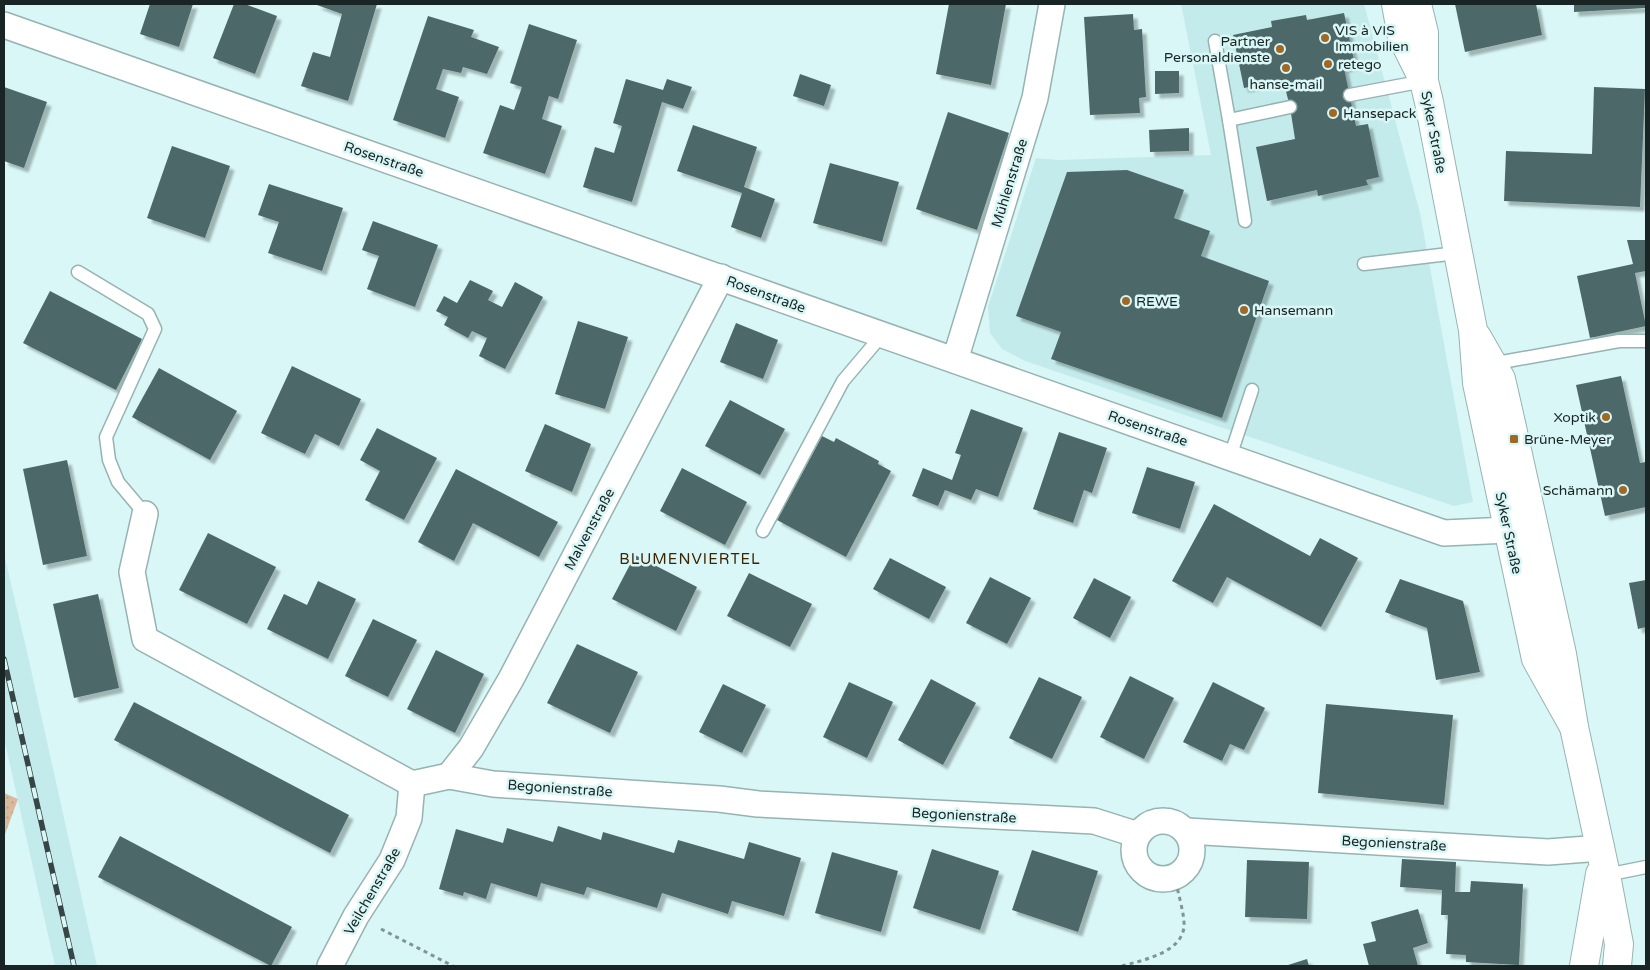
<svg xmlns="http://www.w3.org/2000/svg" width="1650" height="970" viewBox="0 0 1650 970" font-family="'Varela Round',sans-serif">
<style>
.built{fill:#c4ebeb}
.grass{fill:url(#grass-dots)}
.building{fill:#4e6868;filter:url(#shadow)}
.lines{fill:none;stroke-linecap:round;stroke-linejoin:round}
.lane-casing{stroke:#96b3b3;stroke-width:15}
.street-casing{stroke:#96b3b3;stroke-width:28}
.secondary-casing{stroke:#96b3b3;stroke-width:30}
.path{stroke:#809594;stroke-width:3;stroke-dasharray:4 4;stroke-linecap:butt}
.lane{stroke:#fff;stroke-width:12}
.street{stroke:#fff;stroke-width:25}
.secondary{stroke:#fff;stroke-width:28}
.rail-casing{stroke:#374545;stroke-width:5.5}
.rail{stroke:#d9f7f6;stroke-width:4;stroke-dasharray:11;stroke-linecap:butt}
.poi-dot{fill:#a06825;stroke:#d9f7f6;stroke-width:2}
.labels{text-anchor:middle;stroke-width:5;stroke-linejoin:round;paint-order:stroke}
.poi-label{font-size:14px;fill:#192424;stroke:#d9f7f6;text-anchor:start}
.street-label{font-size:14px;fill:#192424;stroke:#d9f7f6}
.neighbourhood-label{font-size:15px;letter-spacing:1px;fill:#3d2302;stroke:#d9f7f6}
</style>
<defs>
<pattern id="grass-dots" width="8" height="8" patternUnits="userSpaceOnUse" patternTransform="scale(1.25)"><rect width="8" height="8" fill="#d9ba9c"/><path d="M2 2h.1M6 6h.1" fill="none" stroke="#baa086" stroke-width="1.8" stroke-linecap="round"/></pattern>
<filter id="shadow"><feDropShadow dx="4.5" dy="4.5" stdDeviation="1" flood-color="#0004"/></filter>
</defs>
<rect width="100%" height="100%" fill="#d9f7f6"/>
<!-- built -->
<g class="built">
<path d="M1181,4H1364L1420,213L1473,502L1454,506L1025,361L1002,349L990,333L988,307L1036,158L1059,160L1211,155Z"/>
<path d="M4,554L25,643L97,966H55L4,738Z"/>
</g>
<!-- grass -->
<path class="grass" d="M4,793L18,799L4,837Z"/>
<!-- building -->
<g class="building">
<path d="M150,4H193L179,47L140,34Z"/>
<path d="M234,4H245L277,16L255,74L213,58Z"/>
<path d="M318,4H377L348,101L301,86L313,52L330,57L342,14L317,5Z"/>
<path d="M949,4H1006L991,85L936,74Z"/>
<path d="M1455,4H1536L1542,35L1465,52Z"/>
<path d="M1574,4H1646V8L1574,12Z"/>
<path d="M1344,13L1355,65L1344,68L1356,126L1368,124L1379,177L1366,180L1368,185L1318,196L1317,190L1267,201L1256,147L1295,139L1290,107L1283,80L1244,88L1233,35L1272,27L1271,21L1306,15L1307,20Z"/>
<path d="M1133,14L1134,30L1142,29L1146,97L1139,98L1140,113L1090,115L1084,17Z"/>
<path d="M428,16L474,30L471,37L499,47L487,74L463,67L461,73L443,69L436,89L459,97L445,138L393,120Z"/>
<path d="M529,24L577,40L558,99L549,96L542,119L562,126L545,174L483,153L500,105L514,110L522,87L510,83Z"/>
<path d="M1155,71H1179V93L1155,94Z"/>
<path d="M800,74L831,85L824,106L793,96Z"/>
<path d="M626,79L663,90L667,79L692,87L683,109L662,102L632,202L583,187L595,147L614,153L622,126L613,123Z"/>
<path d="M4,87L47,102L24,168L4,161Z"/>
<path d="M1594,87L1645,89L1640,207L1504,201L1506,151L1592,154Z"/>
<path d="M948,112L1009,133L977,230L916,209Z"/>
<path d="M693,125L757,147L744,187L775,199L761,238L731,227L742,193L677,171Z"/>
<path d="M1189,128V151L1150,152L1149,130Z"/>
<path d="M172,146L230,166L205,238L147,218Z"/>
<path d="M830,163L899,182L882,242L813,223Z"/>
<path d="M1127,170L1184,190L1174,218L1210,231L1201,256L1269,281L1222,418L1051,359L1061,332L1016,316L1067,172Z"/>
<path d="M269,184L343,208L322,271L268,253L279,222L258,215Z"/>
<path d="M373,221L438,245L415,307L367,289L379,256L362,250Z"/>
<path d="M1627,240H1646V271L1635,273L1646,326L1590,338L1577,276L1633,264Z"/>
<path d="M470,280L493,291L488,300L502,307L515,282L543,297L505,369L479,356L487,338L472,331L468,338L444,325L448,317L436,311L444,296L457,303Z"/>
<path d="M50,291L142,339L116,390L23,343Z"/>
<path d="M578,321L628,337L605,409L555,394Z"/>
<path d="M736,323L778,340L763,379L720,362Z"/>
<path d="M292,366L361,399L339,446L315,434L305,454L261,433Z"/>
<path d="M159,368L237,411L210,460L132,417Z"/>
<path d="M1621,376L1640,463L1646,462V507L1605,516L1576,385Z"/>
<path d="M730,400L785,429L760,475L705,446Z"/>
<path d="M971,409L1023,428L998,497L976,489L971,500L945,490L938,506L912,496L923,468L952,480L961,455L955,453Z"/>
<path d="M545,424L591,444L572,492L525,471Z"/>
<path d="M377,428L437,458L404,520L365,500L380,471L360,460Z"/>
<path d="M1059,432L1107,448L1092,493L1084,490L1073,523L1033,509Z"/>
<path d="M822,436L834,442L836,438L879,461L878,464L891,471L846,557L777,520Z"/>
<path d="M67,460L87,556L43,565L23,469Z"/>
<path d="M1147,467L1195,482L1180,529L1132,513Z"/>
<path d="M682,468L747,502L725,545L660,511Z"/>
<path d="M456,469L558,522L539,557L473,523L454,561L418,542Z"/>
<path d="M1214,504L1310,556L1320,538L1358,558L1321,627L1227,577L1213,603L1172,581Z"/>
<path d="M208,533L276,567L247,624L179,590Z"/>
<path d="M635,555L697,587L676,631L612,599Z"/>
<path d="M890,558L946,587L929,619L873,589Z"/>
<path d="M749,573L812,604L790,647L727,616Z"/>
<path d="M990,577L1031,598L1007,644L966,623Z"/>
<path d="M1094,578L1131,597L1110,638L1073,618Z"/>
<path d="M1400,579L1463,601L1480,672L1436,680L1427,628L1385,612Z"/>
<path d="M1646,580V627L1638,629L1629,583Z"/>
<path d="M318,581L356,599L328,659L267,629L284,594L307,605Z"/>
<path d="M98,594L119,688L74,698L53,604Z"/>
<path d="M373,619L417,640L388,697L345,676Z"/>
<path d="M577,644L638,672L610,733L547,703Z"/>
<path d="M436,650L484,674L455,733L407,709Z"/>
<path d="M1130,676L1174,698L1144,759L1100,737Z"/>
<path d="M1039,677L1082,697L1052,759L1009,738Z"/>
<path d="M931,679L976,703L943,765L898,740Z"/>
<path d="M849,682L893,702L867,758L823,737Z"/>
<path d="M1213,682L1265,708L1244,750L1230,744L1222,761L1183,742Z"/>
<path d="M723,684L766,705L742,753L699,732Z"/>
<path d="M134,702L349,815L330,853L114,740Z"/>
<path d="M1326,704L1453,715L1444,805L1318,793Z"/>
<path d="M558,826L601,840L603,832L674,853L678,840L744,859L749,842L801,858L784,916L732,901L728,914L662,893L657,908L587,887L584,895L541,883L537,897L491,883L486,899L464,892L463,896L439,889L456,829L503,843L507,828L553,842Z"/>
<path d="M120,836L292,927L271,966L98,877Z"/>
<path d="M932,849L999,871L980,930L913,908Z"/>
<path d="M1032,850L1098,871L1078,932L1012,910Z"/>
<path d="M832,852L898,871L881,932L815,913Z"/>
<path d="M1402,859L1456,862L1455,892H1470L1471,881L1523,884L1519,965L1466,962V955L1446,954L1448,915H1441L1442,890L1400,887Z"/>
<path d="M1247,860L1309,862L1307,919L1245,917Z"/>
<path d="M1418,909L1428,943L1413,948L1418,966H1369L1363,944L1376,941L1371,922Z"/>
<path d="M1307,959L1309,966H1285Z"/>
</g>
<g class="lines">
<defs>
<g id="lane">
<path d="M1215,41L1229,120L1290,107"/>
<path d="M1350,95L1424,81"/>
<path d="M1229,120L1245,221"/>
<path d="M1364,264L1457,253"/>
<path d="M78,272L148,314L155,329L106,437L109,460L118,482L145,514"/>
<path d="M1491,364L1619,341H1646"/>
<path d="M1230,457L1252,390"/>
<path d="M763,531L843,381L882,335"/>
<path d="M1606,875L1646,867"/>
</g>
<g id="street">
<path d="M4,25L1444,533L1508,530L1529,526"/>
<path d="M955,360L1035,98L1052,4"/>
<path d="M145,514L132,572L145,639L412,784L449,776L493,784L719,799L758,804L1094,821L1138,835"/>
<path d="M449,776L471,748L511,679L721,277"/>
<circle cx="1163" cy="850" r="29"/>
<path d="M1187,831L1548,852L1601,848"/>
<path d="M330,966L356,916L392,860L409,818L412,784"/>
</g>
<g id="secondary">
<path d="M1396,4L1402,37L1424,81L1429,102L1473,330L1477,383L1536,659L1574,727"/>
<path d="M1417,4L1424,33V75"/>
<path d="M1477,337L1501,379L1509,414L1562,654L1574,727L1606,875L1619,944L1617,966"/>
<path d="M1584,966L1600,874"/>
</g>
</defs>
<!-- lane casing -->
<use href="#lane" class="lane-casing"/>
<!-- street casing -->
<use href="#street" class="street-casing"/>
<!-- secondary casing -->
<use href="#secondary" class="secondary-casing"/>
<!-- path -->
<g class="path">
<path d="M381,929L453,966"/>
<path d="M1122,966C1143,960 1181,953 1184,927C1185,915 1177,890 1175,877"/>
</g>
<!-- lane -->
<use href="#lane" class="lane"/>
<!-- street -->
<use href="#street" class="street"/>
<!-- secondary -->
<use href="#secondary" class="secondary"/>
<defs>
<path id="rail" d="M4,659L74,966"/>
</defs>
<!-- rail casing -->
<use href="#rail" class="rail-casing"/>
<!-- rail -->
<use href="#rail" class="rail"/>
</g>
<!-- markers -->
<g class="poi-dot">
<circle cx="1325" cy="38" r="5"/>
<circle cx="1280" cy="49" r="5"/>
<circle cx="1328" cy="64" r="5"/>
<circle cx="1286" cy="68" r="5"/>
<circle cx="1333" cy="113" r="5"/>
<circle cx="1126" cy="301" r="5"/>
<circle cx="1244" cy="310" r="5"/>
<circle cx="1606" cy="417" r="5"/>
<rect x="1509" y="434" width="10" height="10" rx="2.5"/>
<circle cx="1623" cy="490" r="5"/>
</g>
<g class="labels">
<!-- poi labels -->
<g class="poi-label">
<text x="1335" y="35">VIS à VIS<tspan x="1335" dy="16">Immobilien</tspan></text>
<text x="1270" y="46" text-anchor="end">Partner<tspan x="1270" dy="16">Personaldienste</tspan></text>
<text x="1338" y="69">retego</text>
<text x="1286" y="89" text-anchor="middle">hanse-mail</text>
<text x="1343" y="118">Hansepack</text>
<text x="1136" y="306">REWE</text>
<text x="1254" y="315">Hansemann</text>
<text x="1596" y="422" text-anchor="end">Xoptik</text>
<text x="1524" y="444">Brüne-Meyer</text>
<text x="1613" y="495" text-anchor="end">Schämann</text>
</g>
<!-- street labels -->
<g class="street-label">
<text transform="translate(1434 132) rotate(79)" y="5">Syker Straße</text>
<text transform="translate(384 159) rotate(19)" y="5">Rosenstraße</text>
<text transform="translate(1009 183) rotate(-73)" y="5">Mühlenstraße</text>
<text transform="translate(766 294) rotate(20)" y="5">Rosenstraße</text>
<text transform="translate(1148 428) rotate(19)" y="5">Rosenstraße</text>
<text transform="translate(589 529) rotate(-62)" y="5">Malvenstraße</text>
<text transform="translate(1509 533) rotate(78)" y="5">Syker Straße</text>
<text transform="translate(560 788) rotate(4)" y="5">Begonienstraße</text>
<text transform="translate(964 815) rotate(3)" y="5">Begonienstraße</text>
<text transform="translate(1394 843) rotate(3)" y="5">Begonienstraße</text>
<text transform="translate(372 891) rotate(-60)" y="5">Veilchenstraße</text>
</g>
<!-- neighbourhood labels -->
<g class="neighbourhood-label">
<text x="690" y="564">BLUMENVIERTEL</text>
</g>
</g>
<!-- border -->
<rect width="1650" height="970" fill="none" stroke="#192424" stroke-width="10"/>
</svg>
